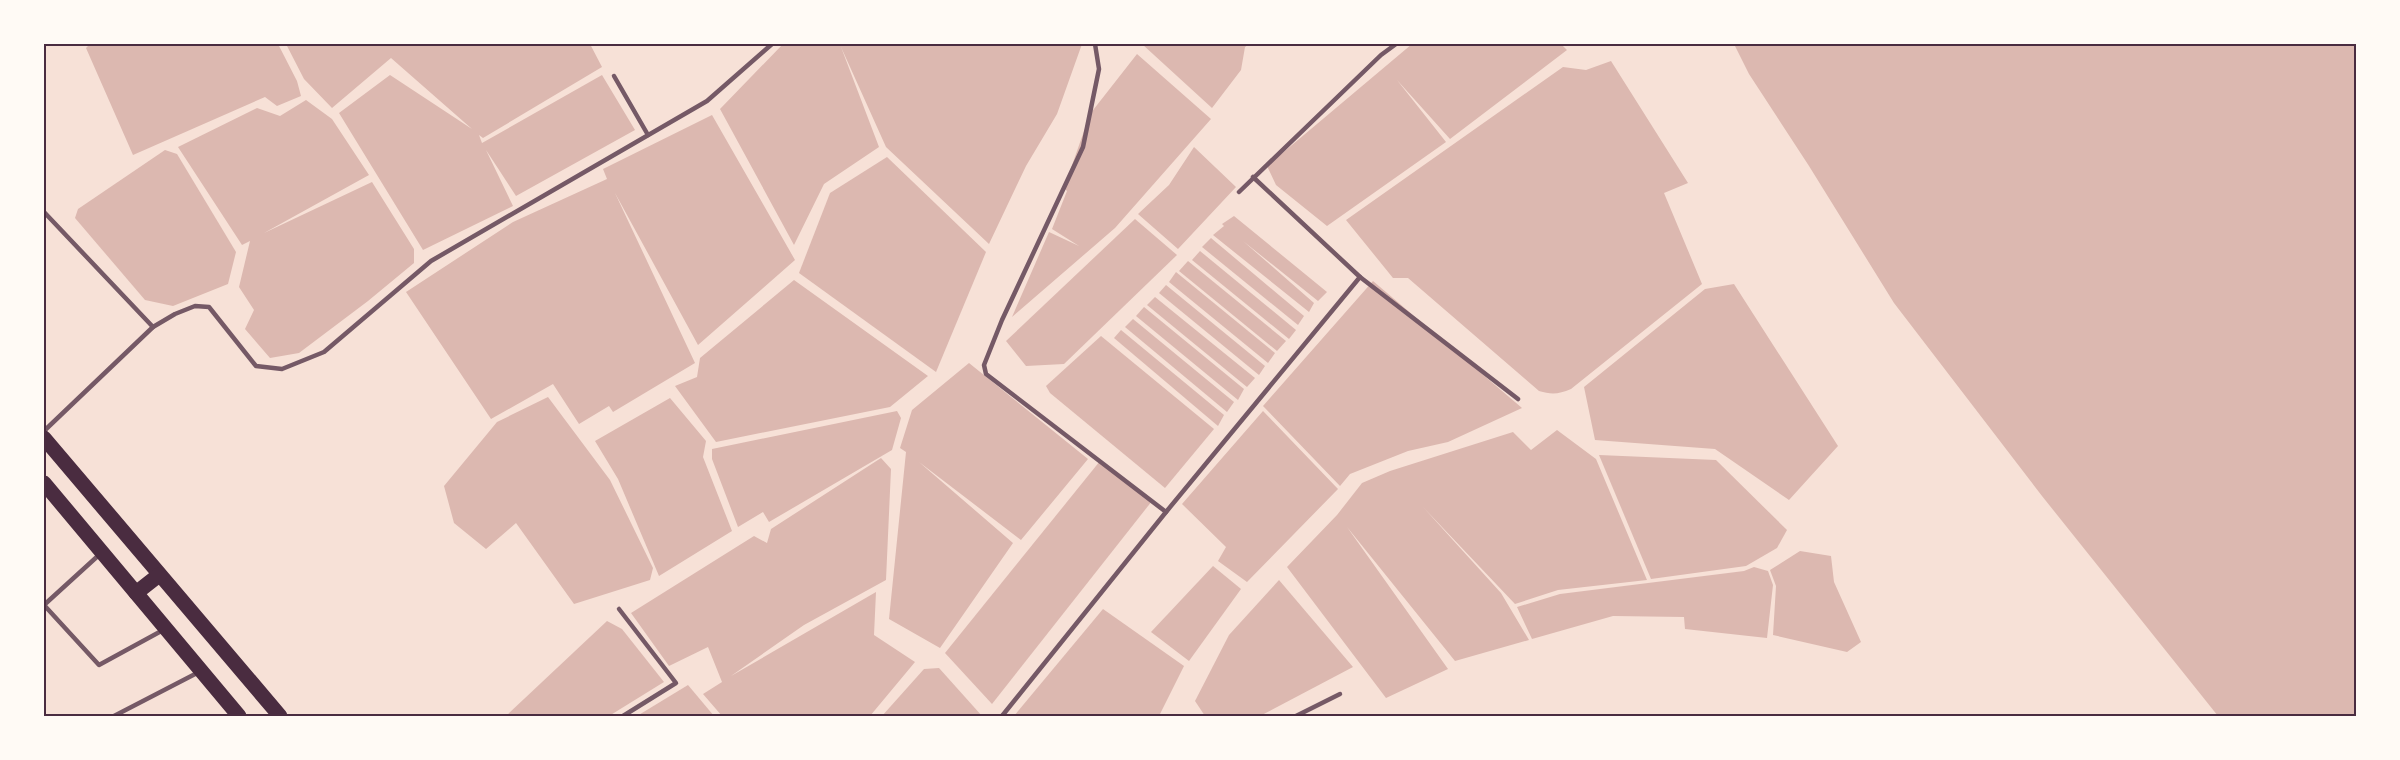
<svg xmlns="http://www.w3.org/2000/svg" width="2400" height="760" viewBox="0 0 2400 760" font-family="Inter,sans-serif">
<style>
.water{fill:#dcb8b0}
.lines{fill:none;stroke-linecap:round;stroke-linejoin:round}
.service{stroke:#755966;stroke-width:4.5}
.primary{stroke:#4a2c40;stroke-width:15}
.neatline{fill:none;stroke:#4a2c40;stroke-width:2}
</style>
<rect width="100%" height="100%" fill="#f7e1d7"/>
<!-- water -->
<g class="water">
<path d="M90,44H278L297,81L301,96L277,106L265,97L133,155L86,48Z"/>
<path d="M286,44H590L602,67L483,138L479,135L482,143L602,75L635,130L516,196L486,150L513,206L423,250L339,113L390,75L472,129L391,58L332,108L304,79Z"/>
<path d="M783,44H1082L1057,114L1026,166L989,244L886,147L841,47L879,147L824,184L794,245L720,109Z"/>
<path d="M1142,44H1249L1245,47L1241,70L1212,108Z"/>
<path d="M1412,44H1561L1567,50L1450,139L1397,80L1446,142L1327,226L1276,185L1267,166Z"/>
<path d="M1734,44H2356V716H2218L2042,496L1894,303L1809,166L1749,74Z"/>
<path d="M1137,54L1211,119L1115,228L1012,317L1049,232L1079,246L1052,229L1067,191L1064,188L1090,114Z"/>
<path d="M1611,61L1688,183L1664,193L1702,284L1571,389C1559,394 1552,395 1539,391L1408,278H1393L1346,220L1563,67L1586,70Z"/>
<path d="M306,100L332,119L369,175L264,233L372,182L414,249V263L368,301L299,353L270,358L245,329L254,310L239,287L250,241L242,245L178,147L257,108L280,116Z"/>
<path d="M712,115L795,260L698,345L615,193L695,363L613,412L609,406L579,424L553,384L491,419L406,292L513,222L607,179L603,169Z"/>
<path d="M1194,147L1236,187L1178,249L1138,214L1169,185Z"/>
<path d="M165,150L177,154L236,252L228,284L173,306L145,300L75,218L78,209Z"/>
<path d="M887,157L986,252L936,372L799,273L830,193Z"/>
<path d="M1234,216L1327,292L1318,301L1243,241L1314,303L1309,312L1213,235L1224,226L1222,224Z"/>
<path d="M1135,219L1177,255L1064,364L1026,366L1006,341Z"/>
<path d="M1211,238L1304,316L1298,325L1202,247Z"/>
<path d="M1200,251L1296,330L1289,339L1192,260Z"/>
<path d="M1188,261L1286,341L1277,351L1179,271Z"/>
<path d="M1176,272L1275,353L1268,363L1169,282Z"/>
<path d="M794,280L928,376L890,407L716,442L675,386L697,377L700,358Z"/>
<path d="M1373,281L1522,408L1448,442L1408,451L1350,474L1340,486L1263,406Z"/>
<path d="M1734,284L1838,446L1789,500L1715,449L1595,440L1584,387L1705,289Z"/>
<path d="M1166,285L1265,366L1259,375L1159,293Z"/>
<path d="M1155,297L1255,378L1247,387L1147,305Z"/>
<path d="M1144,307L1244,389L1238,400L1136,316Z"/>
<path d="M1133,319L1234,402L1227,412L1125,327Z"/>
<path d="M1121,330L1224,415L1218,426L1114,338Z"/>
<path d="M1101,336L1214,429L1165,488L1050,393L1046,386Z"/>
<path d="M969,363L1088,459L1021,540L919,462L1013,543L940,648L889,619L906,452L900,448L912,410Z"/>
<path d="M548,397L610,480L653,568L650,580L574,604L516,523L486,549L454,523L444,486L497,422Z"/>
<path d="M670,398L706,441L703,457L732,531L659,576L618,479L595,441Z"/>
<path d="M897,411L901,418L892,450L769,522L763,512L738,527L712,459V449Z"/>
<path d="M1263,411L1338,489L1247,582L1218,561L1226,547L1182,504Z"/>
<path d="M1557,430L1596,459L1647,580L1558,590L1515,604L1423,507L1501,593L1529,640L1455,661L1347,527L1448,669L1386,698L1287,567L1337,515L1362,483L1390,471L1513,432L1531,450Z"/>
<path d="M1599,455L1716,460L1787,530L1777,548L1746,566L1651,579Z"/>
<path d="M881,458L891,469L886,580L804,625L731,676L876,592L874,635L915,662L870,716H722L703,694L722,682L708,647L669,666L631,613L754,536L767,543L771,529Z"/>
<path d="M1100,461L1152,501L992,704L945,653Z"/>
<path d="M1800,551L1831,556L1834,582L1861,642L1847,652L1773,635L1776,586L1770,570Z"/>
<path d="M1213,566L1241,589L1189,661L1151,632Z"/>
<path d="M1754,567L1768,571L1773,585L1767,638L1685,629L1684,617L1613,616L1532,639L1517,607L1560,594L1744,571Z"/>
<path d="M1279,580L1353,667L1260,716H1205L1195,701L1229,635Z"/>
<path d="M1103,609L1184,666L1159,716H1014Z"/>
<path d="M607,621L622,629L664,682L609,716H506Z"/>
<path d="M939,668L982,716H882L924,669Z"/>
<path d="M688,685L714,716H637Z"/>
</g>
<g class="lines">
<!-- service -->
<g class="service">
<path d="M1095,44L1099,69L1083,147L1002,320L984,365L986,374L1166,512"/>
<path d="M614,76L648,135"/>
<path d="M1253,177L1360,277L1518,399"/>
<path d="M1239,192L1381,55L1396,44"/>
<path d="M44,212L153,327"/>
<path d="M44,431L153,327L175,314L195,306L209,307L256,366L282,369L324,352L431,261L707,101L772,44"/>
<path d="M44,605L99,665L165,629"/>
<path d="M44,605L100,554"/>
<path d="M619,609L676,683L623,716"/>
<path d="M114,716L199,672"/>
<path d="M1002,716L1166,512L1360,277"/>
<path d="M1296,716L1340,694"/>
</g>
<!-- primary -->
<g class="primary">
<path d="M44,438L280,716"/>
<path d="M44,483L239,716"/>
<path d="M136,593L159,575"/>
</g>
</g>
<!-- border -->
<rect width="2400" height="760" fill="none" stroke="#fffaf5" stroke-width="90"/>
<rect x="45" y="45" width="2310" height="670" class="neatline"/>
</svg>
